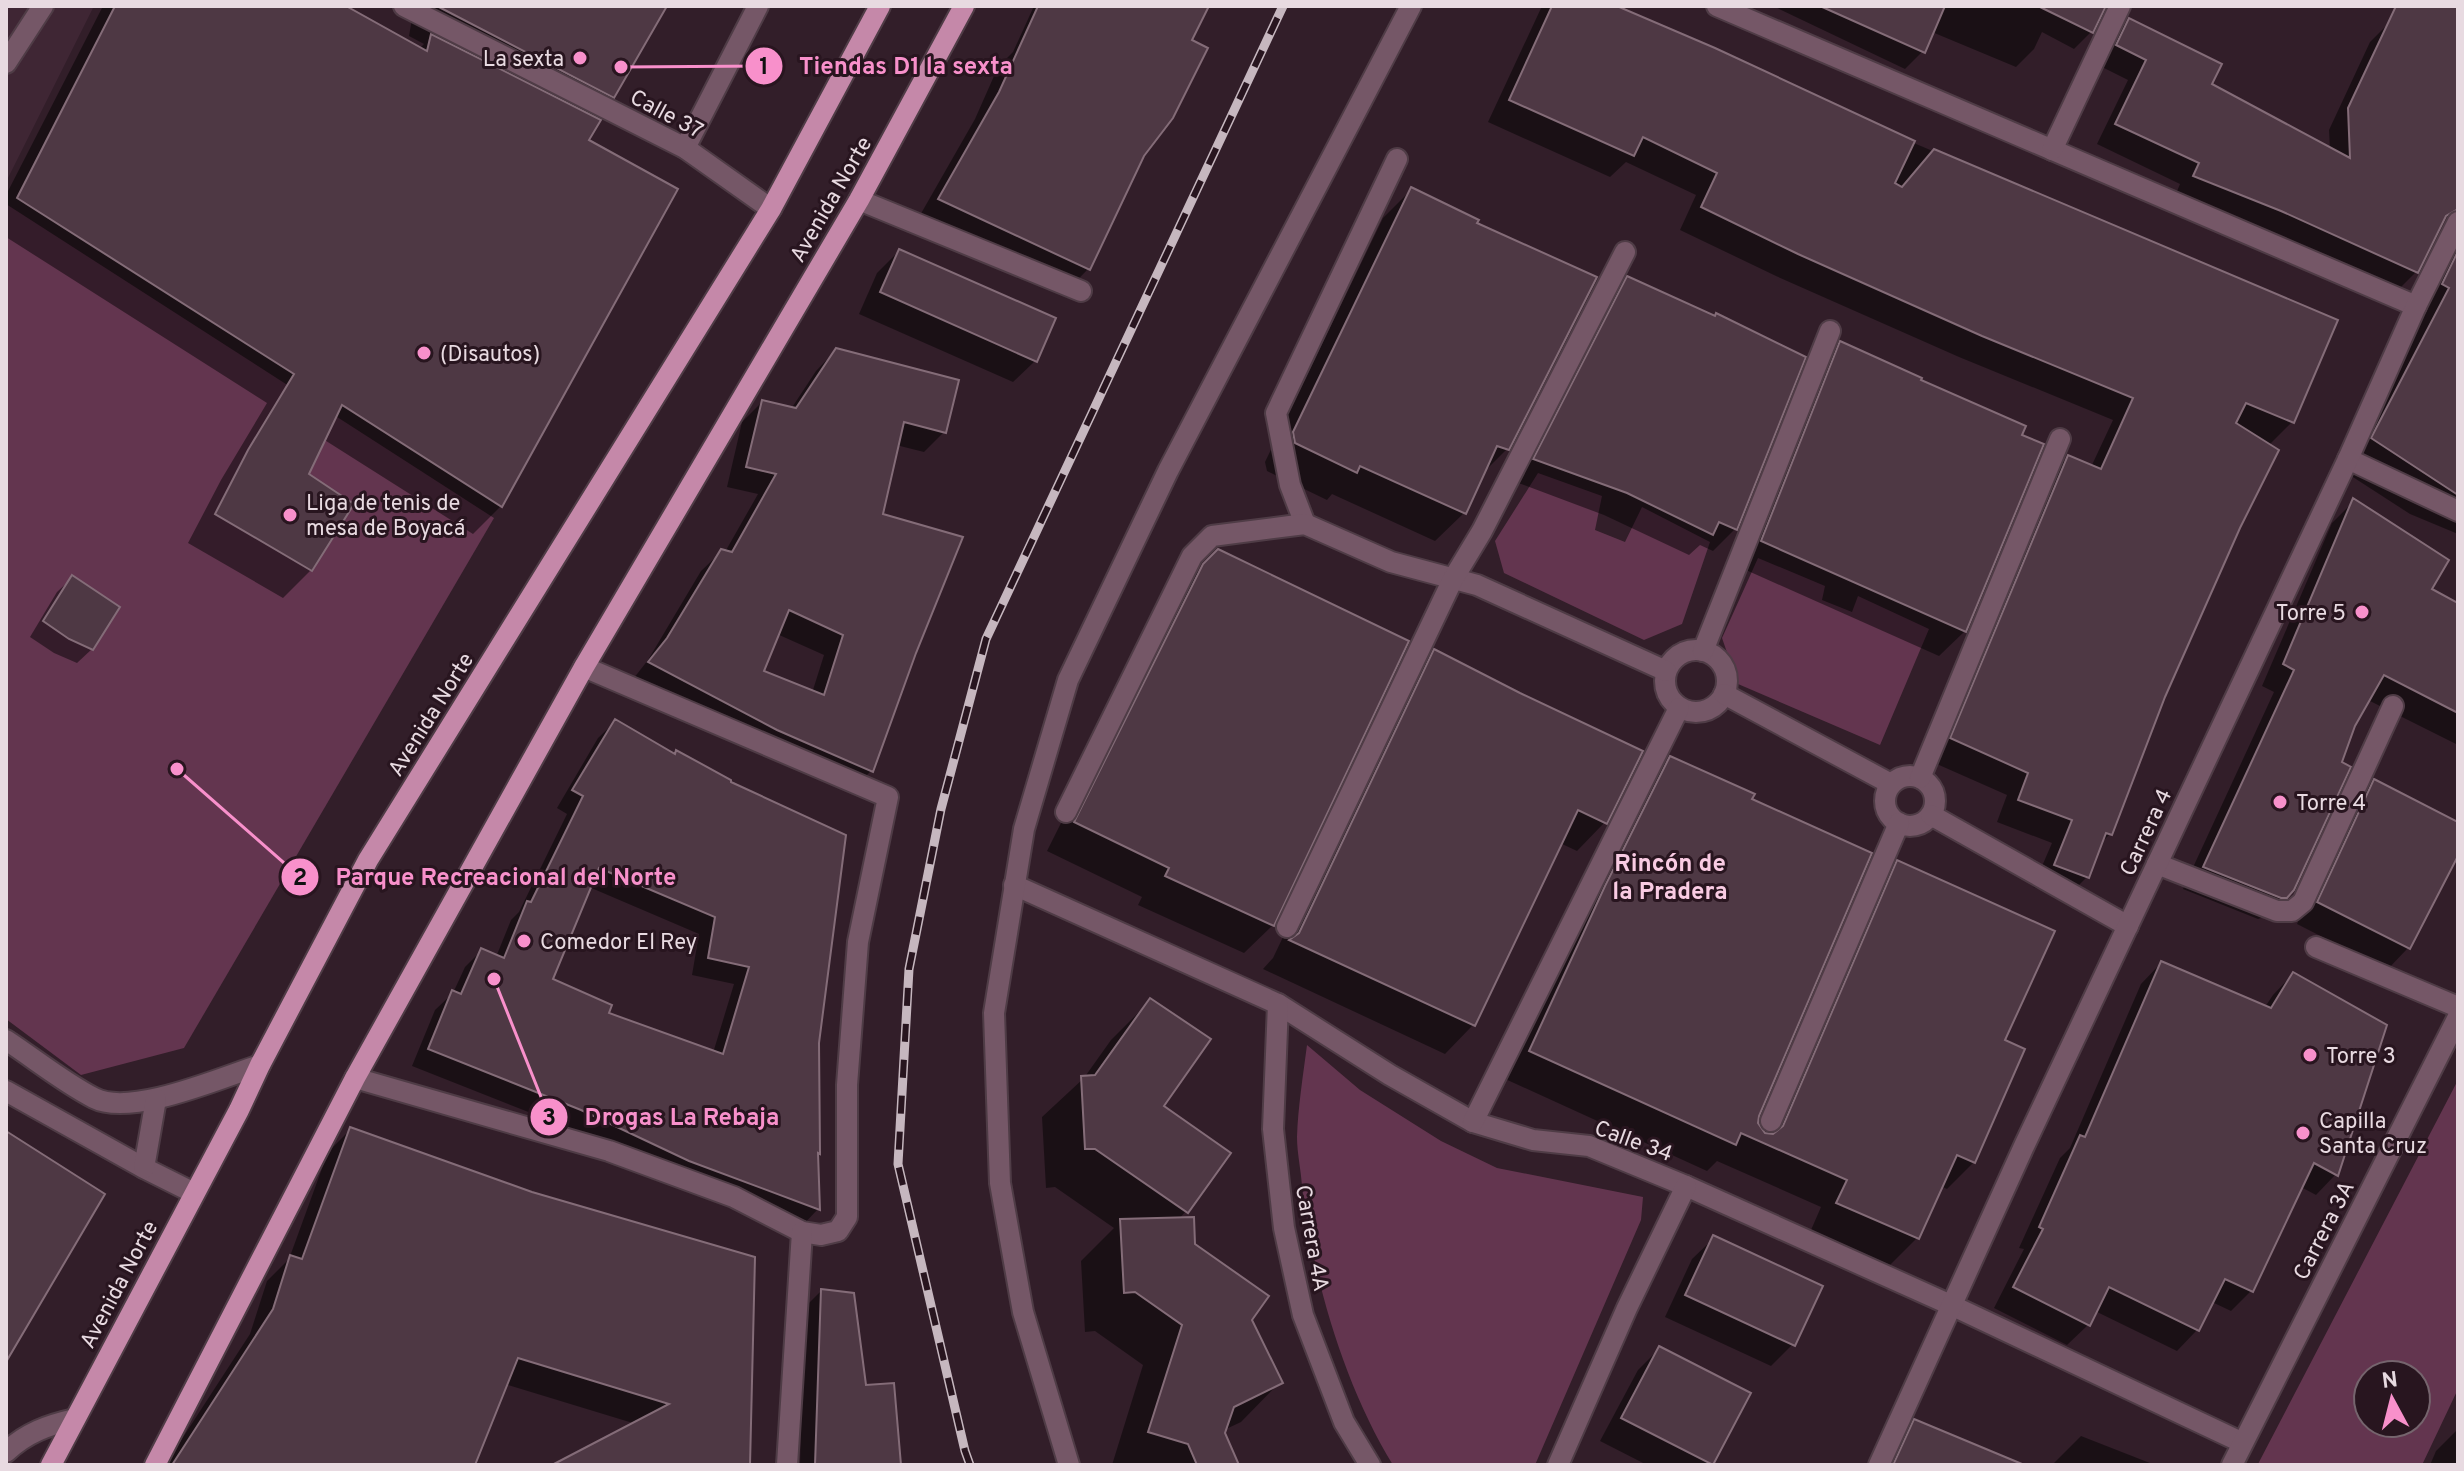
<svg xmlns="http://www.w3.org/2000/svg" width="2464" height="1471" viewBox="0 0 2464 1471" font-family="Overpass,sans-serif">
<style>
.built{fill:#3f2634}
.green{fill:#63354f;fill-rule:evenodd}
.shadow{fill:#0007;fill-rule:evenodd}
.building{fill:#4e3844;stroke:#846c78;stroke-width:2;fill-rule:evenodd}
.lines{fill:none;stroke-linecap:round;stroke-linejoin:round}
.service-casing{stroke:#4f3c46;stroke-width:24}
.minor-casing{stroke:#4f3c46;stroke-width:24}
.primary-casing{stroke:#4f3c46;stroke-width:24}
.service{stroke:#755767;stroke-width:20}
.minor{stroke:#755767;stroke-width:20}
.primary{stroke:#c588a9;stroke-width:20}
.rail-casing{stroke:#c6b7bf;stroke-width:9}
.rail{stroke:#28151f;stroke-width:6;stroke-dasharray:18;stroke-linecap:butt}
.poi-dot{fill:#f890cb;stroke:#28151f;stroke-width:3}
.labels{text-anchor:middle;stroke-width:6;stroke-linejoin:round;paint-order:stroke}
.poi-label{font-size:22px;fill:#e8dae1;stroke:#28151f;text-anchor:start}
.street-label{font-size:22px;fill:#e8dae1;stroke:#28151f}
.neighbourhood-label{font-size:24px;font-weight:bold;fill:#f9cbe3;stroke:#28151f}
.leader{fill:none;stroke:#f890cb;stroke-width:3}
.callout-dot{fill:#f890cb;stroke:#28151f;stroke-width:3}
.mark-label{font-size:24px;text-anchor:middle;font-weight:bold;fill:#111}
.callout-label{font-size:24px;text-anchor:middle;font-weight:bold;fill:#f890cb;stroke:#28151f;stroke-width:6;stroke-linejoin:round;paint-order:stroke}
</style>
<rect width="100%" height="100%" fill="#321e29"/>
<!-- built -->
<path class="built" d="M6,6H94L6,182Z"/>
<!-- green -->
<g class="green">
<path d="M6,204L494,518L184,1048L81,1075L6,1019Z"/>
<path d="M1538,473L1602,496L1595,530L1625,542L1642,507L1710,542L1682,624L1644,640L1504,573L1495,541Z"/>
<path d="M1758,558L1825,586L1822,600L1852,612L1858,596L1929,629L1880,745L1738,684L1722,638Z"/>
<path d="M1307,1045L1360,1090L1441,1141L1497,1168L1643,1197L1641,1220L1535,1465H1393C1344,1385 1313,1279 1302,1186C1301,1170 1297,1153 1297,1137C1298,1107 1303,1076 1307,1045Z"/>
<path d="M2458,1080V1389L2422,1465L2258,1464ZM2416,1375V1423H2368V1375Z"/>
</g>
<!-- shadow -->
<g class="shadow">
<path d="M103,6H342L419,49L424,44L409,36L413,13L400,6H665L613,96L591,118L501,506L473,534L323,439L307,475L311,570L283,598L188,543L221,480L267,403L6,237V195Z"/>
<path d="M1034,6H1207L1088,269L1064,294L915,224L975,119L998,67L1013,52Z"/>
<path d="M1542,6H1614L1864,122L2335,321L2292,422L2268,446L2238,527L2163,696L2110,834L2099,845L2087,877L2065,899L2033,887L2052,843L1997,822L2007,795L1930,761L2046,479L2068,457L2091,467L2113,420L1959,357L1776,276L1680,230L1696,195L1626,162L1610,177L1488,122Z"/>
<path d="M1773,6H2101L2091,32L2074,49L2042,32L2034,49L2016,67L1932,32L1923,51L1905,69Z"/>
<path d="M2396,6H2458V150L2444,216L2416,272L2396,292L2175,196L2180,184L2097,144L2128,80L2098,65L2109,40L2129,20L2209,85L2330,150L2329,130L2370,42L2385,27Z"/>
<path d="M1411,190L1507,449L1481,475L1464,513L1435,541L1332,494L1327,500L1267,471L1265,462L1383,218Z"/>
<path d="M2458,234V534L2410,514L2342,470Z"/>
<path d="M899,251L1035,361L1013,382L859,314L877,273Z"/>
<path d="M1628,278L1735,529L1713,551L1700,545L1689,555L1604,515L1513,481L1606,300Z"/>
<path d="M1840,344L2019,436L1965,631L1939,656L1737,566L1815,369Z"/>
<path d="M836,350L944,432L924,452L896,445L881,516L914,653L871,771L851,791L630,683L648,660L701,571L722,551L725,552L758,494L727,487L742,422L762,402L791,409L816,371ZM777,634L824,655L812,693L761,672Z"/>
<path d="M2354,501L2429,590L2458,605V745L2368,700L2354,725L2289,894L2267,916L2258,919L2183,889L2274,692L2262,686L2332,523Z"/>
<path d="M1218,551L1273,925L1244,953L1138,905L1142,897L1047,851L1175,595Z"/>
<path d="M72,578L92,649L77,663L54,653L30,637L57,592Z"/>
<path d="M1435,651L1605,822L1577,851L1560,843L1473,1025L1445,1054L1263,969L1273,958L1406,679Z"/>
<path d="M615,722L673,756L676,752L817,1043L818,1209L802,1226L671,1177L564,1126L412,1066L435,1010L453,993L465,967L482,950L496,957L511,920L519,912L567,814L557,808L598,738ZM589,887L699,934L692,975L734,984L713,1053L606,1014L550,980Z"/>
<path d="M1670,758L1757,1115L1756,1124L1765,1136L1871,890L1898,863L2003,1041L1974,1162L1947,1189L1940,1186L1917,1238L1890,1265L1811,1230L1821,1207L1717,1161L1707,1171L1503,1078L1643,785Z"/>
<path d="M2374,781L2458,824V851L2408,948L2387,970L2297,924L2352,803Z"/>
<path d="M2161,963L2265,1007L2273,995L2293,974L2336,1174L2316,1195L2301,1187L2251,1291L2231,1311L2212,1302L2197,1330L2177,1351L2095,1311L2088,1325L2067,1345L1994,1308L2024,1249L2019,1248L2060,1158L2070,1148L2141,984Z"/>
<path d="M1151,1000L1161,1106L1186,1211L1178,1220L1193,1245L1250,1320L1280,1382L1241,1422L1224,1430L1237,1465H1112L1143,1365L1095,1331L1085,1332L1081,1261L1114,1228L1055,1187L1046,1188L1042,1117L1084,1078L1111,1040Z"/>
<path d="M351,1129L740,1465H556L636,1424L505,1384L467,1465H165L250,1334L267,1281L289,1259L328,1152Z"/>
<path d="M1714,1238L1793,1344L1771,1366L1665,1317L1692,1259Z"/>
<path d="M821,1291L864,1387L901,1465H800L804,1308Z"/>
<path d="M1660,1348L1748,1394L1711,1465H1647L1600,1441L1638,1370Z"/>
<path d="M1914,1422L2021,1465H1878L1884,1452Z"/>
<path d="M2458,1429V1465H2430L2436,1451Z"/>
<path d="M2081,1436L2155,1465H2052Z"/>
</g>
<!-- building -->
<g class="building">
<path d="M115,6H346L427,51L431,34L601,120L589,140L678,189L502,507L342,405L309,474L354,504L312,571L215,514L248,450L294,374L17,198Z"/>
<path d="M437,6H667L614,98Z"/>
<path d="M1038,6H1209L1192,40L1208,48L1173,118L1144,156L1090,270L938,199L999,92Z"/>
<path d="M1552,6H1617L1715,48L1915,141L1895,183L1902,187L1934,149L2338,320L2294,423L2246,403L2236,423L2279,450L2240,528L2165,697L2112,835L2106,833L2089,878L2054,865L2072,820L2018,800L2028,773L1950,738L2068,455L2101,469L2133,398L1982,336L1798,254L1701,207L1717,173L1643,137L1634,156L1509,100Z"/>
<path d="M1820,6H1945L1925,53Z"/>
<path d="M2038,6H2106L2093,33Z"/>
<path d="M2396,6H2458V209L2446,216L2418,273L2281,211L2193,176L2199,163L2115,124L2146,60L2116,45L2129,18L2222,64L2212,84L2350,158L2348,108Z"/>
<path d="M1411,187L1479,220L1477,223L1597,277L1509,450L1497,446L1466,514L1360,466L1357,473L1295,443L1293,432Z"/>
<path d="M899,249L1056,318L1037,362L880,292Z"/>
<path d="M2458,251V495L2371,438L2449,288L2442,284Z"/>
<path d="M1627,276L1715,316L1716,313L1806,357L1737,530L1719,522L1713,535L1627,493L1533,459Z"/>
<path d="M1840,341L1922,378L1921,380L2026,426L2022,435L2044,444L1966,632L1761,541Z"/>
<path d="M836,348L959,380L946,433L904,422L883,514L963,537L916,653L873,772L777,730L648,662L667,638L721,549L732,552L776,474L746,467L762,400L796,408ZM789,610L843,635L824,695L764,671Z"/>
<path d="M2353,498L2449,560L2432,589L2458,603V713L2384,675L2355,726L2342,762L2351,767L2294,890L2287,898H2281L2203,867L2294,670L2283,664Z"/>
<path d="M1218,549L1409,641L1274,926L1165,876L1169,868L1074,822L1203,564Z"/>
<path d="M72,575L120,607L93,650L69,639L43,621Z"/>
<path d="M1434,649L1520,693L1643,751L1607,824L1578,810L1475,1026L1289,940L1299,933Z"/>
<path d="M615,719L675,754L676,750L731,780V782L846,835L819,1043L820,1154L818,1153L820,1210L689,1161L581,1110L428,1049L452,990L461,994L481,948L504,958L527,901L531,902L583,796L572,790ZM599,868L715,917L708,958L749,967L723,1054L609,1013L612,1005L553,979Z"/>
<path d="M1670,756L1755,794L1752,799L1872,853L1759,1116L1758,1123L1765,1133L1773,1134L1783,1126L1897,860L2055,931L2005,1040L2025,1049L1975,1163L1957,1155L1919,1239L1836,1203L1847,1180L1741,1133L1736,1145L1529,1051L1605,886Z"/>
<path d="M2374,779L2458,822V856L2410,949L2317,902Z"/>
<path d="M2161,961L2271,1008L2293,972L2387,1025L2338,1176L2314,1163L2253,1292L2225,1279L2199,1331L2109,1287L2090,1326L2013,1287L2043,1229L2039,1227L2080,1135L2085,1137Z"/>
<path d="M1150,998L1211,1039L1164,1106L1231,1153L1188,1213L1095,1149H1085L1081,1076L1095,1075Z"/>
<path d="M350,1127L532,1192L755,1257L750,1465H552L669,1404L518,1358L475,1465H172L273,1309L290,1255L302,1259Z"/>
<path d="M6,1131L105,1194L6,1362Z"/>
<path d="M1194,1217L1195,1244L1269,1296L1252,1320L1283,1383L1234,1407L1225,1433L1239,1465H1197L1188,1444L1148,1432L1182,1325L1135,1292L1124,1293L1120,1219Z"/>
<path d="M1713,1235L1823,1286L1795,1346L1685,1295Z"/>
<path d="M821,1289L854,1293L866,1385L894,1383L901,1465H815Z"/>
<path d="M1659,1346L1751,1393L1713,1465L1621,1418Z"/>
<path d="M1914,1419L2022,1464V1465H1893Z"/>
</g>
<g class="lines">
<defs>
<g id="service">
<path d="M6,63L43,6"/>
<path d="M685,148L758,6"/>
<path d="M859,200L1081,291"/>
<path d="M6,1040C35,1059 63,1082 94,1098C131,1117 220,1078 260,1065"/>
<path d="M6,1091L144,1168L194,1193"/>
<path d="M144,1168L156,1099"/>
<path d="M6,1452C26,1433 48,1425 75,1419"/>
</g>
<g id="minor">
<path d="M404,6L685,148L771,209"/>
<path d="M1717,6L2416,306"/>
<path d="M2052,150L2120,6"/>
<path d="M2348,459L2458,511"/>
<path d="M1305,524L1290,485L1276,413L1397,159"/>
<circle cx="1696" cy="681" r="31"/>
<path d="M1703,651L1830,331"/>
<path d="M1724,694L1891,784"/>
<circle cx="1910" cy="801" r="25"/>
<path d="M1920,778L2060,439"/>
<path d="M1066,812L1192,556L1212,536L1305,524L1391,562L1477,585L1666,671"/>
<path d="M1931,815L2128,926"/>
<path d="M2157,864L2277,911H2292L2303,902L2393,706"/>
<path d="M1014,885L1278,1004L1390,1075L1473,1122L1533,1140L1589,1146L1686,1186L1953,1306L2241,1442"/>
<path d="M1287,927L1453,579L1482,531L1625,252"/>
<path d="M2316,947L2458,1007"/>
<path d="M1278,1004L1273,1129L1284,1228L1303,1315L1344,1422L1370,1465"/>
<path d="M355,1078L609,1151L734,1197L802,1232L821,1235L838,1231L847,1217V1085L858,942L888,797L584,667"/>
<path d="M1771,1121L1899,823"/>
<path d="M1473,1122L1679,708"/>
<path d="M787,1465L802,1232"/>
<path d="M1069,1465L1023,1312L1000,1183L994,1013L1024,829L1068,680L1168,471L1411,6"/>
<path d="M1558,1465L1627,1308L1686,1186"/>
<path d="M1879,1465L2025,1144L2348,459L2416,306L2458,222"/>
<path d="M2232,1465L2458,1017"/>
</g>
<g id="primary">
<path d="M51,1465L239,1110L260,1065L368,860L771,209L880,6"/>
<path d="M155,1465L355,1078L584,667L859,200L964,6"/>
</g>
</defs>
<!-- service casing -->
<use href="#service" class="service-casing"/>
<!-- minor casing -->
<use href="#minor" class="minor-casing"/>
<!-- primary casing -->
<use href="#primary" class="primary-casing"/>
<!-- service -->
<use href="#service" class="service"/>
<!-- minor -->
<use href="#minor" class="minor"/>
<!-- primary -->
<use href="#primary" class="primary"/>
<defs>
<path id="rail" d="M970,1465L965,1451L898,1164L909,969L941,809L986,639L1283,6"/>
</defs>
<!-- rail casing -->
<use href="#rail" class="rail-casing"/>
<!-- rail -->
<use href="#rail" class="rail"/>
</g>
<!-- markers -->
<g class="poi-dot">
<circle cx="580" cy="58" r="8"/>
<circle cx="424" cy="353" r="8"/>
<circle cx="290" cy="515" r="8"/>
<circle cx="2362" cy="612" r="8"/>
<circle cx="2280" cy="802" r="8"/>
<circle cx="524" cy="941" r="8"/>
<circle cx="2310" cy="1055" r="8"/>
<circle cx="2303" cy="1133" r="8"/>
</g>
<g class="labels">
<!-- poi labels -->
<g class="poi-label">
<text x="564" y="66" text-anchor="end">La sexta</text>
<text x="440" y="361">(Disautos)</text>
<text x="306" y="510">Liga de tenis de<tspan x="306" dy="25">mesa de Boyacá</tspan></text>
<text x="2346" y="620" text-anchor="end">Torre 5</text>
<text x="2296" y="810">Torre 4</text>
<text x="540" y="949">Comedor El Rey</text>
<text x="2326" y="1063">Torre 3</text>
<text x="2319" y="1128">Capilla<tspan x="2319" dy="25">Santa Cruz</tspan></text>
</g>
<!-- street labels -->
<g class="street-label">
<text transform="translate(667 113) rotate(28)" y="8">Calle 37</text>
<text transform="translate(830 199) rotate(-60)" y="8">Avenida Norte</text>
<text transform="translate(430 714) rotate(-58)" y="8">Avenida Norte</text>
<text transform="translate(2145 832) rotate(-65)" y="8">Carrera 4</text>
<text transform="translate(1634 1140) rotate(20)" y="8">Calle 34</text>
<text transform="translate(2323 1230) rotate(-63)" y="8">Carrera 3A</text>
<text transform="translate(1313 1238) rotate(80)" y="8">Carrera 4A</text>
<text transform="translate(118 1284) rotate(-62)" y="8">Avenida Norte</text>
</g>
<!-- neighbourhood labels -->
<g class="neighbourhood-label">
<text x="1670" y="871">Rincón de<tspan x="1670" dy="28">la Pradera</tspan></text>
</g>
</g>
<!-- callouts -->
<path class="leader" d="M621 67L764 66M177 769L300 877M494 979L549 1117"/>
<g class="callout-dot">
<circle cx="621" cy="67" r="8"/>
<circle cx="177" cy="769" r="8"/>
<circle cx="494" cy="979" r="8"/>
<circle cx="764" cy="66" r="20"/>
<circle cx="300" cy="877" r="20"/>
<circle cx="549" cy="1117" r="20"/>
</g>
<g class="mark-label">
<text x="764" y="74">1</text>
<text x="300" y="885">2</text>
<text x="549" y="1125">3</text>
</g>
<g class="callout-label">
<text x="906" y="74">Tiendas D1 la sexta</text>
<text x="506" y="885">Parque Recreacional del Norte</text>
<text x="682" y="1125">Drogas La Rebaja</text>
</g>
<!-- border -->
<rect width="2464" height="1471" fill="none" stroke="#e8dae1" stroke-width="16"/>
<!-- north arrow -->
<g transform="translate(2392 1399) rotate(353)"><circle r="38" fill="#28151f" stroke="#75646d" stroke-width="2"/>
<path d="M0-6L14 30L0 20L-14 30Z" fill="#f890cb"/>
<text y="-12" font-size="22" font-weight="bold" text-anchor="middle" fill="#e8dae1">N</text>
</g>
</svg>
